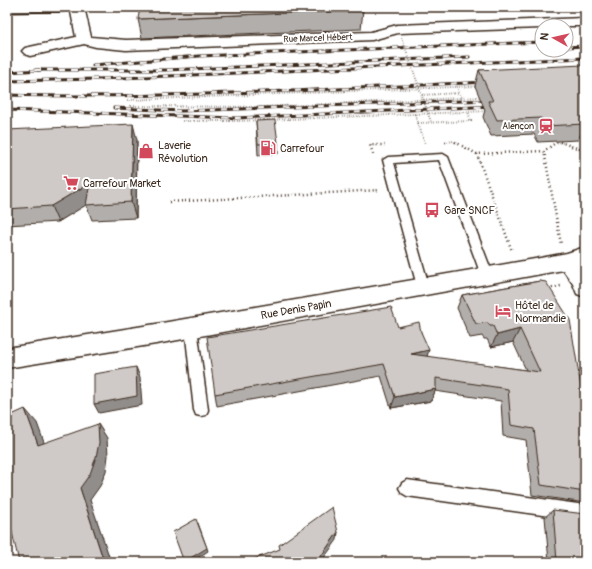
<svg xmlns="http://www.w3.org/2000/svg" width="592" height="569" viewBox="0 0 592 569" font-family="Pangolin,sans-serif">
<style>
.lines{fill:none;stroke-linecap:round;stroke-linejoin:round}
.service-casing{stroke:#3b2a1e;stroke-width:3}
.minor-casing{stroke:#3b2a1e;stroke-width:3}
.path-far1{stroke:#3b2a1e;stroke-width:2;stroke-dasharray:0.5 2;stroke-linecap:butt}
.path{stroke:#3b2a1e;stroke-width:2.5;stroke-dasharray:1 3;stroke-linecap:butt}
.service{fill:#fff;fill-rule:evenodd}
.minor{fill:#fff;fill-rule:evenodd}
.rail-casing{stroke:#3b2a1e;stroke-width:3}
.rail{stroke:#fff;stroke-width:2;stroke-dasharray:6;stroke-linecap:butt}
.path-bridge{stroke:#3b2a1e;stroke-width:2;stroke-dasharray:0.5 2;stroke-linecap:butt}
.wall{fill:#b2aeab;stroke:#3b2a1e}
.shaded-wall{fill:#918d8b;stroke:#3b2a1e}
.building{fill:#cfcac7;stroke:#3b2a1e}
.labels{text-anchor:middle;stroke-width:4;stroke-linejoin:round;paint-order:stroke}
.far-street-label{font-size:9px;fill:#3b2a1e;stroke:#fff}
.far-poi-label{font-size:9px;fill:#3b2a1e;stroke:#fff;text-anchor:end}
.poi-label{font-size:11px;fill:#3b2a1e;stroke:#fff;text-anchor:start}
.street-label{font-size:11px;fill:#3b2a1e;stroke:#fff}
</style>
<rect width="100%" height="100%" fill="#fff"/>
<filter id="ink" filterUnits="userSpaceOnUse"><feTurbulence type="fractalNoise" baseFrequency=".025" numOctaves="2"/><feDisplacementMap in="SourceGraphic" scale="8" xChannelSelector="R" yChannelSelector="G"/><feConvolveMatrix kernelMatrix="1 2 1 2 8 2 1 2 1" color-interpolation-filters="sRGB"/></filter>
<g filter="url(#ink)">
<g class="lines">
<defs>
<g id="service">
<path d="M443,154L448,157L493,275L491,278L487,280L483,278L481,275L439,160L394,163L429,286L427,289L423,291L419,289L417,286L383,160L388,157Z"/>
<path d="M191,323L195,324L197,328L208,410L206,415L201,416L196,415L194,410L185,328L187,324Z"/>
<path d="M407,480L585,505V521L407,496L402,493L399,488L402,483Z"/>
</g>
<g id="minor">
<path d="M7,7H70L68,10L63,11L7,12Z"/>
<path d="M70,7H84L91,37L126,40L371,32L397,25L585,18V26H542V28L398,33L372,40L126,50L96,47L84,44L30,56L25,54L22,51L25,48L76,37Z"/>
<path d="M585,247V263L582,264L585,267V297L577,294L573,284L563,270L156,344L7,368V348L156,324L535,259L567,253Z"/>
</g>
</defs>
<!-- service casing -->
<use href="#service" class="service-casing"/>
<!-- minor casing -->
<use href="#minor" class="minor-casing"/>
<!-- path-far1 -->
<g class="path-far1">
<path d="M457,87L462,98"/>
<path d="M422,95L459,93"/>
<path d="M127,100L477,86"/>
<path d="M129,106L262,107L483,97"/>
<path d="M415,114L418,123L471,121L468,112"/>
<path d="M182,121H238L489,111"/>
<path d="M418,123L425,143"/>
<path d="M445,142L454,141L457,143"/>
<path d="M556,143L558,141L563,143"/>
</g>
<!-- path -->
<g class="path">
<path d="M445,142H447"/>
<path d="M455,142L477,154L544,151"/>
<path d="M557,142L544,151L561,244"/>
<path d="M560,142L585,151"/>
<path d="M373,154L370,145H385"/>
<path d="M477,154L512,251"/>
<path d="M169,202L380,190"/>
<path d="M548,289L561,286"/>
</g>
<!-- service -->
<use href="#service" class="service"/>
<!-- minor -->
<use href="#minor" class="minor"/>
<defs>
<g id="rail">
<path d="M566,47L585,46"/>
<path d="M93,65L199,56L542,42"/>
<path d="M35,70H166L469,57"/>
<path d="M7,72L41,70"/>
<path d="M7,81L98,79L585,58"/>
<path d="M7,95C167,99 327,89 487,82"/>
<path d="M114,108L182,111L491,100"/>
<path d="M7,110L236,118L495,106"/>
</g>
</defs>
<!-- rail casing -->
<use href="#rail" class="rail-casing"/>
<!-- rail -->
<use href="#rail" class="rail"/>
<!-- path-bridge -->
<path class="path-bridge" d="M402,38L431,122"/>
</g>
<!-- wall -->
<g class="wall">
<path d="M363,10L361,29L142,38L138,19Z"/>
<path d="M585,69V132H582L578,140L538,142L534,134L491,136L483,117L485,110L475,86L479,70Z"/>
<path d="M256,121L278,143V154L258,155Z"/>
<path d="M7,130L137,140L136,218L92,220L86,204L58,222L7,225Z"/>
<path d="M540,281L585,412V503L532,495L526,440L503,436L501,401L435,391L431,401L391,408L381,376L217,406L215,394L398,327L421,332L427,357L526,370L513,342L491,347L487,339H484L482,336L470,338L457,308L462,295Z"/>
<path d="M553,510L585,562H549L545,517Z"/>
</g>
<!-- shaded-wall -->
<g class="shaded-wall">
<path d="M133,124L137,140L136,218L131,202Z"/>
<path d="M90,183L96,199L58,222L51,206Z"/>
<path d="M520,329L513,342L491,347L497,335Z"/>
<path d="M429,350L425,363L411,354Z"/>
<path d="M136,367L140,377L142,405L99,413L94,404Z"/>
<path d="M436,389L431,401L391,408L395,397Z"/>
<path d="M25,409L37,423L50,459L38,445Z"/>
<path d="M98,424L107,438L108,456L106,471L100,486L90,500L111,562H104L80,488Z"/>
<path d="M198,523L208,551L191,562H185Z"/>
<path d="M338,532L337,540L321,562H317Z"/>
</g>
<!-- building -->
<g class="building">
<path d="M140,7H362L363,10L138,19Z"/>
<path d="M583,65L585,69V116L581,117L585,124L544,126L541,118L497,120L488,101H493L479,70Z"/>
<path d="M275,120L278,143L258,144L256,121Z"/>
<path d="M133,124L131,202L86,205L90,183L51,206L7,209V130Z"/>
<path d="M540,281L546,282L570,320L585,412V492L541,485L534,429L511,425L508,389L436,378V389L395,397L384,364L215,394L207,337L391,307L398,327L419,322L421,332L429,350L411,354L540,372L520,329L497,335L493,326H490L488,323L476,324L462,295Z"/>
<path d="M136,367L137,396L94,404V374Z"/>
<path d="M25,409L38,445L98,424L99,443L96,457L90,474L80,488L104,562H19L7,511V417Z"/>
<path d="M332,507L338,532L317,562H247L280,549L279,545Z"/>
<path d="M553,510L585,514V562H557Z"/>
<path d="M196,519L207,548L184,562L173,532Z"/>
</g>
</g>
<!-- icons -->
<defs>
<symbol id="station-bare" viewBox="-9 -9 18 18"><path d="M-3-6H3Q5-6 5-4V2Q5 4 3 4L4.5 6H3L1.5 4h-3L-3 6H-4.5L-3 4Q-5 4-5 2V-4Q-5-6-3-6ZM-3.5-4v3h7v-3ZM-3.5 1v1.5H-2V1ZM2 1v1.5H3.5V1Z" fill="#d1495b" stroke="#fff" stroke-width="2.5" paint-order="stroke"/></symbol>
<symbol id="fuel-bare" viewBox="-9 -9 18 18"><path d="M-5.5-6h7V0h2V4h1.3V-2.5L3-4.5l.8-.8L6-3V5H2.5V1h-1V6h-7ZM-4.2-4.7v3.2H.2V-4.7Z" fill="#d1495b" stroke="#fff" stroke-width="2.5" paint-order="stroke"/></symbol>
<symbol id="shop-bare" viewBox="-9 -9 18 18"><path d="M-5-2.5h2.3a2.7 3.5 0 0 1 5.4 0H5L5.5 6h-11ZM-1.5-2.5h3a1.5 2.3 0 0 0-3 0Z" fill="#d1495b" stroke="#fff" stroke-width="2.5" paint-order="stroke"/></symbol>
<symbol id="supermarket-bare" viewBox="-9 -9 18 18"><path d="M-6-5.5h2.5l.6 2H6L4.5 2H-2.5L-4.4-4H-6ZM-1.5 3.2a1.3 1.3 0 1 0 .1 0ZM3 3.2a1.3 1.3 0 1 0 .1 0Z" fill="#d1495b" stroke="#fff" stroke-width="2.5" paint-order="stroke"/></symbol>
<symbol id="bus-bare" viewBox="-9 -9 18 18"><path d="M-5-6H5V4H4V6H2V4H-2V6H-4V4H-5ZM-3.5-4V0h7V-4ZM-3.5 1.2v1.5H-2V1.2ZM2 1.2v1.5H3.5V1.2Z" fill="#d1495b" stroke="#fff" stroke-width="2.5" paint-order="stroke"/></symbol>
<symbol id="hotel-bare" viewBox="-9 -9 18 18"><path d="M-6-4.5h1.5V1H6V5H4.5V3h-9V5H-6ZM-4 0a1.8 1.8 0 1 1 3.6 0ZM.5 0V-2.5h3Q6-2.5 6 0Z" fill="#d1495b" stroke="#fff" stroke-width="2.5" paint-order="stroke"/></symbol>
</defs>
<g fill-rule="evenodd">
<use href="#station-bare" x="535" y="115" width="22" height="22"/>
<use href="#fuel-bare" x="257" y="137" width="22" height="22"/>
<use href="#shop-bare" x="135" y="140" width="22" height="22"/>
<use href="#supermarket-bare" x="60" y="172" width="22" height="22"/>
<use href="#bus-bare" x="421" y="199" width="22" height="22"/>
<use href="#hotel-bare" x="492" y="300" width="22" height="22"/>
</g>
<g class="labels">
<!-- far-street labels -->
<g class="far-street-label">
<text transform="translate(318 38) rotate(-2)" y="3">Rue Marcel Hébert</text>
</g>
<!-- far-poi labels -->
<g class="far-poi-label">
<text x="534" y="129">Alençon</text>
</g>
<!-- poi labels -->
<g class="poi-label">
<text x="158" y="149">Laverie<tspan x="158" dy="13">Révolution</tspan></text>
<text x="280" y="152">Carrefour</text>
<text x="83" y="187">Carrefour Market</text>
<text x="444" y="214">Gare SNCF</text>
<text x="515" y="309">Hôtel de<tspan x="515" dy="13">Normandie</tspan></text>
</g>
<!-- street labels -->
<g class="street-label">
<text transform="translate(296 309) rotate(-10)" y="4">Rue Denis Papin</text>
</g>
</g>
<!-- margin -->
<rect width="592" height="569" fill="none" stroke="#fff" stroke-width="24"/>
<rect x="12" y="12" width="568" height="545" fill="none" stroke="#3b2a1e" stroke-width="1.5" filter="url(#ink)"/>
<!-- north arrow -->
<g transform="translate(554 38) rotate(278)"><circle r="19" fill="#ffffff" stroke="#b1aaa5"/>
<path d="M0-3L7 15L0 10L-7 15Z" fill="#d1495b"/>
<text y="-6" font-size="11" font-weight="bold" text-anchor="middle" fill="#3b2a1e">N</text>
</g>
</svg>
